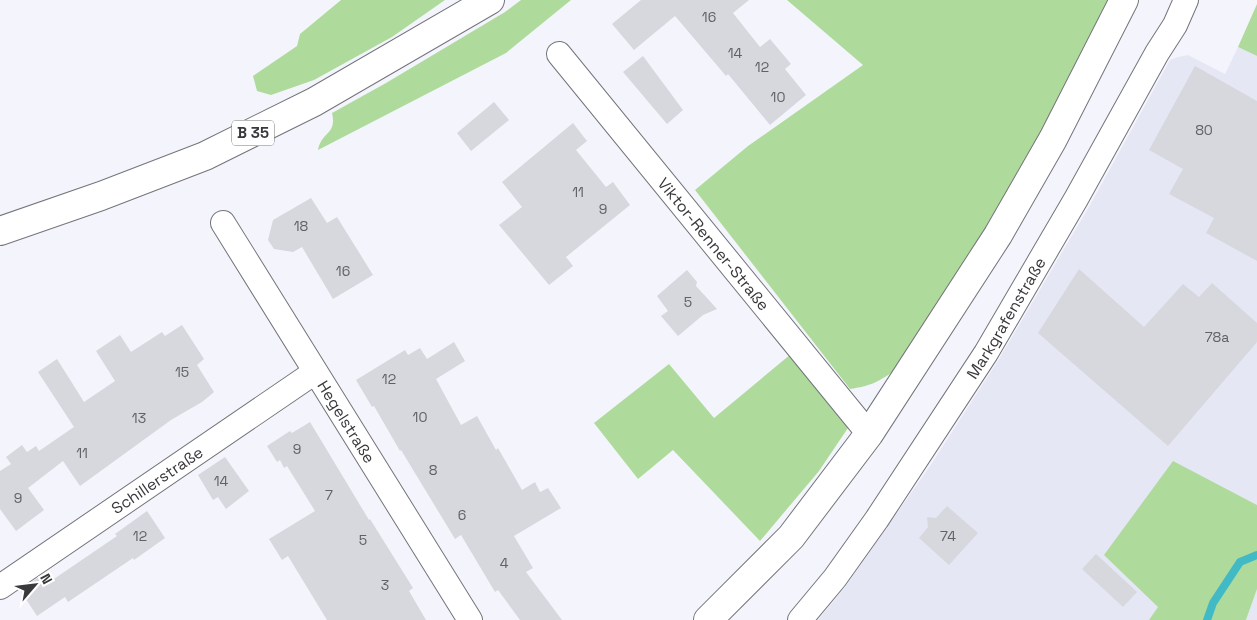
<svg xmlns="http://www.w3.org/2000/svg" width="1257" height="620" viewBox="0 0 1257 620" font-family="'Space Grotesk',sans-serif">
<style>
.built{fill:#e5e7f5}
.green{fill:#aedb9b}
.lines{fill:none;stroke-linecap:round;stroke-linejoin:round}
.stream{stroke:#42bac6;stroke-width:8}
.building{fill:#d7d8de}
.street-casing{stroke:#74757b;stroke-width:26}
.secondary-casing{stroke:#74757b;stroke-width:30}
.primary-casing{stroke:#74757b;stroke-width:30}
.street{stroke:#fff;stroke-width:24}
.secondary{stroke:#fff;stroke-width:28}
.primary{stroke:#fff;stroke-width:28}
.labels{text-anchor:middle;stroke-width:4.5;stroke-linejoin:round;paint-order:stroke}
.number-label{font-size:14px;fill:#606164}
.shield{fill:#fff;stroke:#747476;stroke-width:1}
.shield-label{font-size:15px;font-weight:bold;fill:#39393c}
.street-label{font-size:16px;fill:#39393c;stroke:#fff}
</style>
<rect width="100%" height="100%" fill="#f4f5fc"/>
<!-- built -->
<g class="built">
<path d="M1238,47L1257,56V505L1173,462L1159,607L1149,620H818L846,586L930,466L999,359L1090,205L1170,60L1178,57L1188,55L1225,74Z"/>
<path d="M1257,589V620H1246Z"/>
</g>
<!-- green -->
<g class="green">
<path d="M341,0H445L392,37L314,80L271,95L257,91L253,76L297,46L300,34Z"/>
<path d="M521,0H571L506,53L318,150C322,131 337,135 332,113L386,83L505,12Z"/>
<path d="M787,0H1112L1055,111L992,220L895,370C879,382 870,386 850,389L695,190L748,146L863,65Z"/>
<path d="M1257,4V56L1238,47Z"/>
<path d="M791,354L850,425L819,471L760,541L673,450L638,479L594,423L669,364L714,418Z"/>
<path d="M1173,461L1257,505V589L1246,620H1149L1158,607L1104,555Z"/>
</g>
<g class="lines">
<!-- stream -->
<path class="stream" d="M1207,620L1213,603L1240,562L1257,555"/>
</g>
<!-- building -->
<g class="building">
<path d="M641,0H749L733,13L760,47L770,39L791,64L785,69L806,95L770,125L728,74L726,76L675,16L634,50L612,24Z"/>
<path d="M643,56L683,110L667,124L623,72Z"/>
<path d="M1195,66L1257,101V261L1206,233L1214,218L1169,194L1183,169L1149,150Z"/>
<path d="M494,102L509,120L471,151L457,133Z"/>
<path d="M573,123L587,141L576,150L606,187L613,182L630,205L566,257L573,266L549,285L499,225L522,207L502,182Z"/>
<path d="M311,198L327,223L337,217L373,275L333,299L302,247L293,252L274,249L268,240L273,220Z"/>
<path d="M1079,269L1144,327L1183,284L1199,297L1212,283L1257,323V342L1168,446L1038,333Z"/>
<path d="M687,270L697,282L696,286L717,309L703,315L678,336L661,316L668,311L657,296Z"/>
<path d="M182,325L204,359L197,365L214,392L202,402L171,420L80,486L63,461L28,488L44,510L16,531L0,509V471L11,464L6,457L22,445L27,452L36,446L39,451L74,427L38,372L57,359L84,402L115,381L96,351L120,335L131,352L162,332L165,336Z"/>
<path d="M454,342L465,361L436,379L461,425L477,416L496,450L498,448L522,490L535,482L540,492L548,488L561,508L514,536L533,568L526,572L562,620H520L498,590L495,592L461,535L455,539L401,450L400,451L374,406L372,407L356,380L405,350L408,355L420,348L427,359Z"/>
<path d="M310,422L369,520L370,519L413,588L409,591L426,620H327L288,556L282,560L269,539L315,511L287,466L284,468L280,460L277,462L267,446L290,431L292,433Z"/>
<path d="M225,457L249,491L226,509L218,497L213,500L198,475Z"/>
<path d="M947,506L978,533L949,565L919,538L928,527L927,517L936,518Z"/>
<path d="M147,511L165,538L134,560L133,558L68,602L65,597L37,616L20,590L42,575L48,583L117,536L115,534Z"/>
<path d="M1096,554L1137,592L1123,607L1082,569Z"/>
</g>
<g class="lines">
<defs>
<g id="street">
<path id="s1" d="M559,54L869,434"/>
<path id="s2" d="M223,223L470,620"/>
<path id="s3" d="M0,587L315,372"/>
<path id="s4" d="M800,620L835,578L877,519L986,353L1076,199L1157,53L1175,25L1186,0"/>
</g>
<path id="secondary" d="M708,620L791,537L869,434L998,235L1053,139L1124,0"/>
<path id="primary" d="M0,231L101,196L205,156L314,102L490,0"/>
</defs>
<!-- street casing -->
<use href="#street" class="street-casing"/>
<!-- secondary casing -->
<use href="#secondary" class="secondary-casing"/>
<!-- primary casing -->
<use href="#primary" class="primary-casing"/>
<!-- street -->
<use href="#street" class="street"/>
<!-- secondary -->
<use href="#secondary" class="secondary"/>
<!-- primary -->
<use href="#primary" class="primary"/>
</g>
<g class="labels">
<!-- number labels -->
<g class="number-label">
<text x="709" y="22">16</text>
<text x="735" y="58">14</text>
<text x="762" y="72">12</text>
<text x="778" y="102">10</text>
<text x="1204" y="135">80</text>
<text x="578" y="197">11</text>
<text x="603" y="214">9</text>
<text x="301" y="231">18</text>
<text x="343" y="276">16</text>
<text x="688" y="307">5</text>
<text x="1217" y="342">78a</text>
<text x="182" y="377">15</text>
<text x="389" y="384">12</text>
<text x="420" y="422">10</text>
<text x="139" y="423">13</text>
<text x="297" y="454">9</text>
<text x="82" y="458">11</text>
<text x="433" y="475">8</text>
<text x="221" y="486">14</text>
<text x="329" y="500">7</text>
<text x="18" y="503">9</text>
<text x="462" y="520">6</text>
<text x="140" y="541">12</text>
<text x="948" y="541">74</text>
<text x="363" y="545">5</text>
<text x="504" y="568">4</text>
<text x="385" y="590">3</text>
</g>
<!-- shield labels -->
<rect class="shield" x="232" y="120.5" width="42" height="25" rx="4"/>
<g class="shield-label">
<text x="253" y="138">B 35</text>
</g>
<!-- street labels -->
<g class="street-label">
<text dy="6" stroke="none"><textPath href="#s1" startOffset="245">Viktor-Renner-Straße</textPath></text>
<text dy="6" stroke="none"><textPath href="#s4" startOffset="366">Markgrafenstraße</textPath></text>
<text dy="6" stroke="none"><textPath href="#s2" startOffset="234">Hegelstraße</textPath></text>
<text dy="6" stroke="none"><textPath href="#s3" startOffset="190">Schillerstraße</textPath></text>
</g>
</g>
<!-- north arrow -->
<g transform="translate(35 585) rotate(62)" stroke="#ffffff" stroke-width="4" paint-order="stroke">
<path d="M0-4L9 19L0 12L-9 19Z" fill="#39393c"/>
<text y="-8" font-size="14" font-weight="bold" text-anchor="middle" fill="#39393c">N</text>
</g>
</svg>
